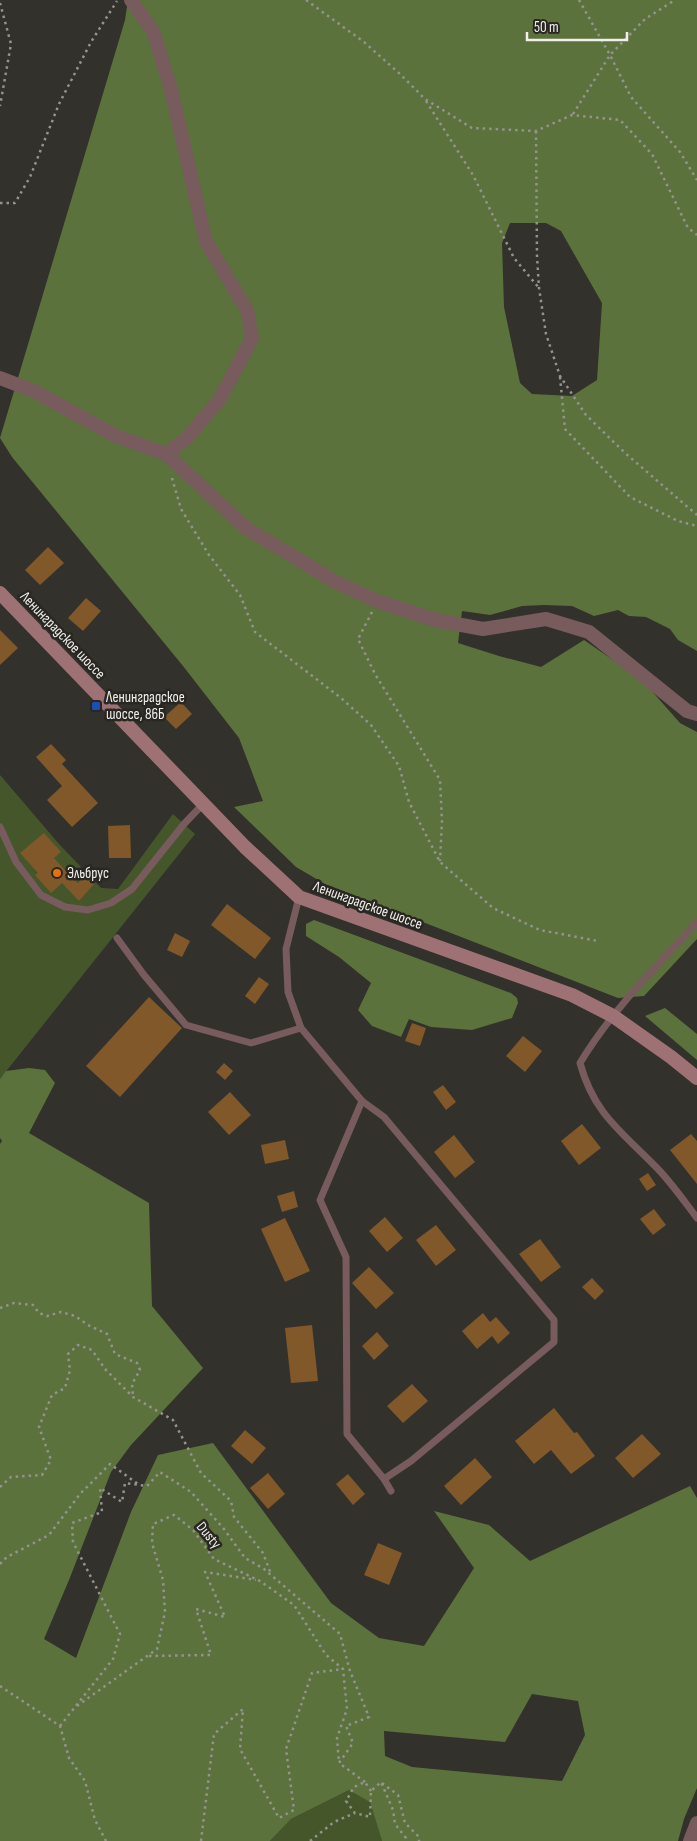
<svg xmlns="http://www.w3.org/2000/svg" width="697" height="1841" viewBox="0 0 697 1841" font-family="'Sofia Sans Condensed',sans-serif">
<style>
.green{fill:#45572a}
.forest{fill:#5b723c;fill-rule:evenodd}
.building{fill:#805829}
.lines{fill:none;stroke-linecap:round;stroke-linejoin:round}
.path{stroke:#95938e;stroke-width:2.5;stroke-dasharray:2.5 4;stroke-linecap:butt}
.service{stroke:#785b5d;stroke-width:7}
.minor{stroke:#785b5d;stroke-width:14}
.secondary{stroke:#9e7274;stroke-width:14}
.transit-dot{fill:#1a4fb4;stroke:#292722;stroke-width:2}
.food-dot{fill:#e8710a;stroke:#292722;stroke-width:2}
.labels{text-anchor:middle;stroke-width:5;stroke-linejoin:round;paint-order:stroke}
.street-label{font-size:15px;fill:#f0efeb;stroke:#292722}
.poi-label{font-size:15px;fill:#f0efeb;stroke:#292722;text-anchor:start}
</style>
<rect width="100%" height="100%" fill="#33312b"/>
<!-- green -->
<g class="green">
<path d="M0,775L59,844L101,888L118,889L173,814L195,834L0,1079Z"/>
<path d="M349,1790L370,1801L382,1841H270L291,1819Z"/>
</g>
<!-- forest -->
<g class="forest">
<path d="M128,0H697V651L678,640L670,629L646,617L629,616L618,610L594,616L572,606L544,605L522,606L490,615L462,611L458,643L499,656L541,667L584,640L642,680L680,723L697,732V939L644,996L618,998L325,884L296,867L234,807L263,801L239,738L183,666L12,457L0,438L125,20ZM510,223H546L561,231L602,303L597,380L572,396L532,394L520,383L504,307L502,243Z"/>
<path d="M314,920L511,993L517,998L518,1003L512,1018L472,1030L431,1027L409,1019L401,1037L372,1026L358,1010L371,983L339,957L306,936V924Z"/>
<path d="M665,1008L697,1034V1060L645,1016Z"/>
<path d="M29,1068L45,1070L55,1083L29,1133L149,1203L152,1306L203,1368L131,1445L111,1472L69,1580L44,1639L76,1658L131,1512L158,1455L213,1443L331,1603L379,1638L424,1646L474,1568L434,1511L489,1525L530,1561L690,1486L697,1498V1788L684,1819L678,1841H382L370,1802L349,1790L291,1819L270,1841H0V1144L2,1141L0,1138V1079L6,1071ZM532,1694L578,1701L585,1735L562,1781L412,1767L385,1756L384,1731L505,1742Z"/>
</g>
<!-- building -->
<g class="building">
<path d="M48,547L64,563L40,585L25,570Z"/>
<path d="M86,598L101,611L83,631L68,618Z"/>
<path d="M0,630L18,648L0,665Z"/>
<path d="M181,702L192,714L176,729L164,717Z"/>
<path d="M51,744L66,760L62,764L98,803L72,827L47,800L62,786L36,757Z"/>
<path d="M130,825L131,858H109L108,826Z"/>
<path d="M44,833L61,852L54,858L74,880L78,883L86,875L94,884L79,901L62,883L51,893L35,875L38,873L20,853Z"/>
<path d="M227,904L271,938L255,959L211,925Z"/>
<path d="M175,933L190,941L182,957L167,950Z"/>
<path d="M259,977L269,984L255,1004L245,996Z"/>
<path d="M149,997L182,1028L120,1097L86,1066Z"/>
<path d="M412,1023L426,1028L420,1046L405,1041Z"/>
<path d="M523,1036L542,1051L525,1072L506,1056Z"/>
<path d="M224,1063L233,1071L225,1080L216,1072Z"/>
<path d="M443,1085L456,1102L446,1110L433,1092Z"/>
<path d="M230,1092L251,1115L229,1135L208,1112Z"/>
<path d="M582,1124L601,1148L579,1165L561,1141Z"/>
<path d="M691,1134L697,1141V1184L670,1150Z"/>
<path d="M454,1135L475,1162L455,1178L434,1152Z"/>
<path d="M285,1140L289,1159L265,1164L261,1145Z"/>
<path d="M648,1173L656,1185L647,1191L639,1179Z"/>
<path d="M294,1191L298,1207L282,1212L277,1196Z"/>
<path d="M654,1209L666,1225L653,1235L640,1219Z"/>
<path d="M385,1217L403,1238L387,1252L369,1231Z"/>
<path d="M285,1218L310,1271L285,1282L261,1229Z"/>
<path d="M436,1225L456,1250L436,1266L416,1240Z"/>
<path d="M540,1239L561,1267L541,1282L519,1254Z"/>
<path d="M369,1267L394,1293L376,1309L352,1283Z"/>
<path d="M592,1278L604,1291L595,1300L582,1287Z"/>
<path d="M483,1313L490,1322L496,1317L510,1333L498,1344L492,1336L477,1349L462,1331Z"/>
<path d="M312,1325L318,1381L291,1383L285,1328Z"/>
<path d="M377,1332L389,1346L374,1360L362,1346Z"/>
<path d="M412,1384L428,1401L403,1423L387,1406Z"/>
<path d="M554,1408L574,1433L577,1432L595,1456L571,1474L551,1450L534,1464L515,1441Z"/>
<path d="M245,1430L266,1448L252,1464L231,1446Z"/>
<path d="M642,1434L661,1454L633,1478L615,1458Z"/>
<path d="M475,1458L492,1477L461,1505L444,1486Z"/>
<path d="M268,1473L285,1494L268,1509L250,1488Z"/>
<path d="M348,1474L365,1494L353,1505L336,1484Z"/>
<path d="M378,1543L402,1553L389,1585L364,1575Z"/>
</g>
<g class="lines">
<!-- path -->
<g class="path">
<path d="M306,0L364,42L400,74L425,99L472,128L536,131L572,115L620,120L652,154L688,228L697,235"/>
<path d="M579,0L610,55L631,97L680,152L697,180"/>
<path d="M0,3L11,44L0,106"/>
<path d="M426,101L473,175L514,258L539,288"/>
<path d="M573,114L610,55L645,19L675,0"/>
<path d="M536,131L537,256L539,288L546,334L560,376L586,415L625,453L697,515"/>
<path d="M0,203H15L30,177L59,104L91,42L117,1"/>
<path d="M560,377L565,429L630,497L678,521L697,526"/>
<path d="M172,478L181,509L209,555L240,595L255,632L341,698L371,725L399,766L409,802L440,862L493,908L540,930L598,941"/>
<path d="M372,612L358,639L375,674L440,780L442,821L440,861"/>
<path d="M0,1308L14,1303L33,1305L39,1313L47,1316L61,1312L75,1316L88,1325L107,1334L115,1354L137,1363L140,1370L132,1384L133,1396"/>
<path d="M0,1487L11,1477L42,1475L51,1460L39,1427L52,1395L65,1388L70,1370L68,1354L78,1345L92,1350L105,1369L133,1397L173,1420L201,1473L231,1501L234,1517L263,1553L271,1574"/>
<path d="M0,1564L7,1557L49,1535L80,1494L110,1464L138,1484"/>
<path d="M149,1656L211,1655L196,1609L225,1617L205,1572L256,1580"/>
<path d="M0,1686L60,1726L69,1758L85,1781L95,1820L106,1841"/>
<path d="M77,1706L157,1649L165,1612L163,1580L152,1543L153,1524L174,1515L193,1530L214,1559L260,1581L294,1605L326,1655L343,1669L347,1709L337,1738L339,1763"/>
<path d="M60,1726L113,1659L120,1634L73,1542L72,1523L102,1512L100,1488L122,1502L125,1483L147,1486L160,1472L191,1492L224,1529L245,1558L264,1569L340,1634L350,1671L369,1717L346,1726L353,1743L339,1763L365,1782"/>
<path d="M382,1783L398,1795L405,1823L419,1837V1841"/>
<path d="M371,1791L365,1782L354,1787L346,1801L355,1813L370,1817L371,1791L381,1782L393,1810L395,1824L406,1838L405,1841"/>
<path d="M201,1841L214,1734L243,1709L240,1749L279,1818L294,1810L286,1749L312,1673L343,1669"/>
<path d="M310,1841L334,1822L355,1813"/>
</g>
<!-- service -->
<g class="service">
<path d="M0,827L16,862L41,895L65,907L88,910L111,903L132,889L184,824L204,803"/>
<path d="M299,897L286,949L288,992L301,1028L362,1101L384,1117L554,1320V1342L411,1461L384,1479"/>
<path d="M697,922C656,967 612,1010 580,1063C594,1114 621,1131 656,1167C671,1182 684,1201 697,1218"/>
<path d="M117,938L144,975L186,1025L251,1043L301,1028"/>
<path d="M362,1101L320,1200L346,1257L347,1434L384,1479L391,1491"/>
</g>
<!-- minor -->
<g class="minor">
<path d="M0,378L34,391L116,436L166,454L187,438L220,399L252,338L247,310L206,242L171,89L153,31L131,0"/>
<path d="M166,454L246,528L334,581L377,601L435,620L483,629L546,619L589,632L687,711L697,714"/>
<path d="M690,1841L697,1823"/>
</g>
<!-- secondary -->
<path class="secondary" d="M0,593L245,847L299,897L572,995L613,1016L671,1057L697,1078"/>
</g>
<!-- markers -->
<rect class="transit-dot" x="91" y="701" width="10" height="10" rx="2.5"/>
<circle class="food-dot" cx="57" cy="873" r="5"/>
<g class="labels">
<!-- street labels -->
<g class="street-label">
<text transform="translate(63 635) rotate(46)" y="5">Ленинградское шоссе</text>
<text transform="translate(368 905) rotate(20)" y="5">Ленинградское шоссе</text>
<text transform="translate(209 1535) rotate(51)" y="5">Dusty</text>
</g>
<!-- poi labels -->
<g class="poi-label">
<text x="106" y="702">Ленинградское<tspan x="106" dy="17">шоссе, 86Б</tspan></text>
<text x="67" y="878">Эльбрус</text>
</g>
</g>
<!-- scale -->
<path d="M527 32v8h100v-8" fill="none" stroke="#f0efeb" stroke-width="2.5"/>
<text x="534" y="32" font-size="15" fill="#f0efeb" stroke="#292722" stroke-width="4" paint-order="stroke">50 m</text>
</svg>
